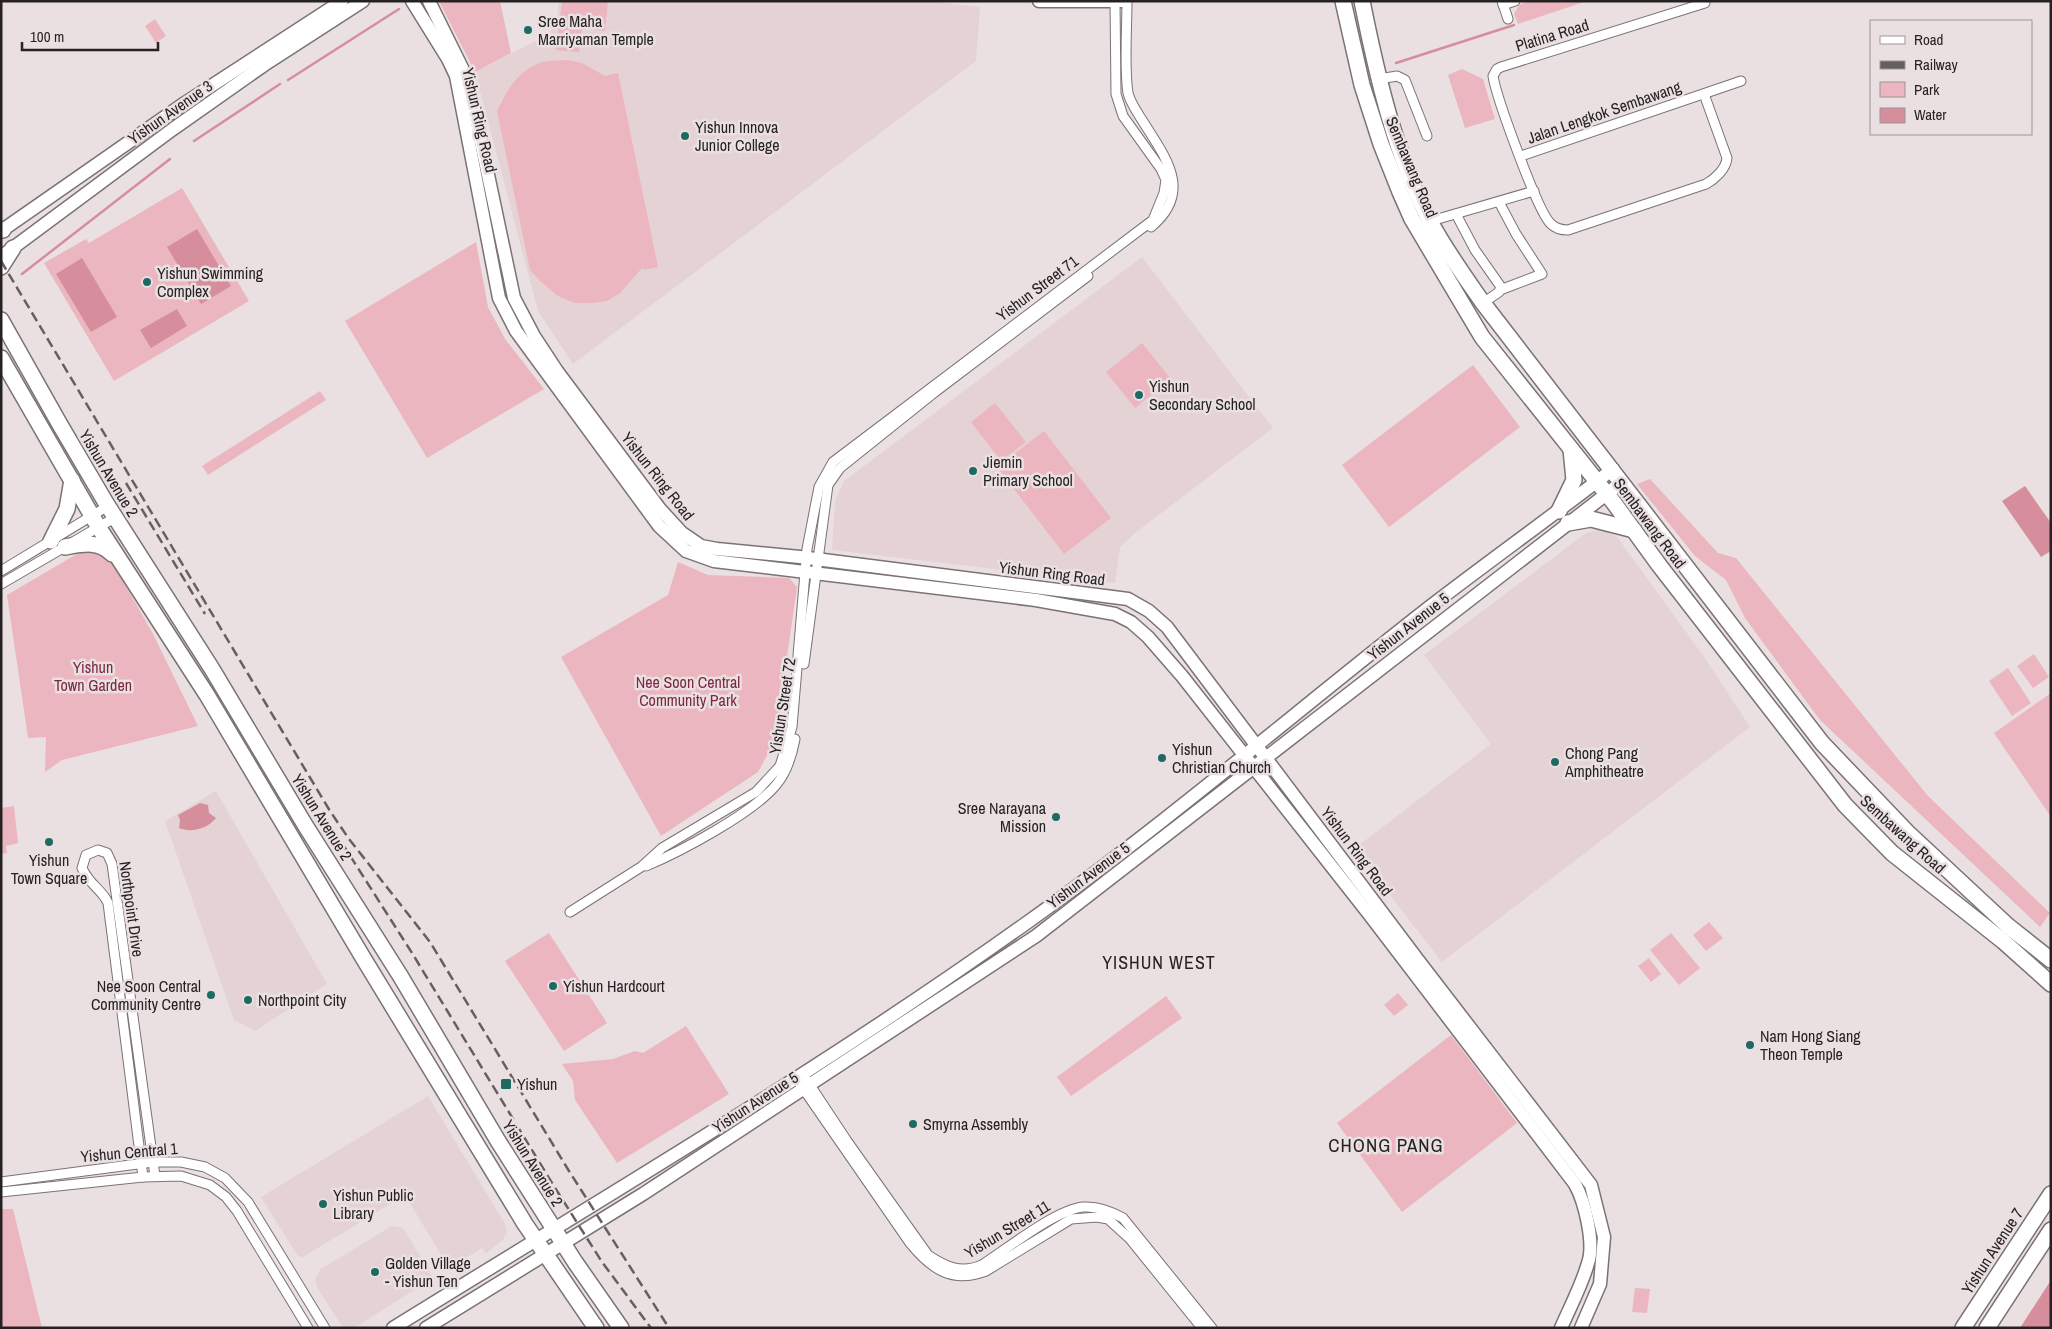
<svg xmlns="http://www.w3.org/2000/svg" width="2052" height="1329" viewBox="0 0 2052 1329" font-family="'Archivo Narrow',sans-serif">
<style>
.built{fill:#e5d2d5}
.green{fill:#ebb6bf}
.water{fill:#d68e9c}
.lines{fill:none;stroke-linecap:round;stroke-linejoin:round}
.stream{stroke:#d68e9c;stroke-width:2.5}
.street-casing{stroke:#7b7273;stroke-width:11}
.secondary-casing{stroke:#7b7273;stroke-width:15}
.primary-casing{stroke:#7b7273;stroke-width:18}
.street{stroke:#fff;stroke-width:9}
.secondary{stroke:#fff;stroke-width:12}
.primary{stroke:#fff;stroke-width:15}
.rail{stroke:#655f60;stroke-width:2.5;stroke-dasharray:10 5;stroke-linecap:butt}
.poi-dot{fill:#1f6963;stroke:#eae0e1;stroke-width:2}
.labels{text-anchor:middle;stroke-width:5;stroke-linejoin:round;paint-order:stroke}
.poi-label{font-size:16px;fill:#262223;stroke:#eae0e1;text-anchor:start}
.street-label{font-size:16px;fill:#262223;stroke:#eae0e1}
.park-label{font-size:16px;fill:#7c273f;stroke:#eae0e1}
.neighbourhood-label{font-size:18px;letter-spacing:1px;fill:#262223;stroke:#eae0e1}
.quarter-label{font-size:19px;letter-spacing:1px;fill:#262223;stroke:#eae0e1}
</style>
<rect width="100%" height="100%" fill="#eae0e1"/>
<!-- built -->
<g class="built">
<path d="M559,1H929L980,7L976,61L573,364L538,311L475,72L545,36L556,25Z"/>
<path d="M1142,257L1273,428L1135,533L1120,547L1115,583L832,550L835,501L844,481Z"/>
<path d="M1602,529L1617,537L1705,658L1750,727L1442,962L1354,849L1491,744L1424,655L1586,533Z"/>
<path d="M216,791L327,984L255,1031L234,1020L165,821Z"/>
<path d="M428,1096L505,1224L507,1232L503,1240L486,1253L482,1248L449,1268L405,1195L303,1257L298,1256L261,1197Z"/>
<path d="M392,1226L403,1228L433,1278L354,1328L342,1326L318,1289L315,1279L321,1269Z"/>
</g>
<!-- green -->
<g class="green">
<path d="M439,1H500L511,53L475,72Z"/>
<path d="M562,1H608L605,31L582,28L579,52L556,50Z"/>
<path d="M1528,1H1587L1518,24L1514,14L1519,5Z"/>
<path d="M155,19L166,36L156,43L145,26Z"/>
<path d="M568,60L582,63L605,76L618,73L658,267L644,270L642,268L620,293L607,301L592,303H575L558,296L540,281L530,270L497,111C506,92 518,70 540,63C548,60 559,61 568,60Z"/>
<path d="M1462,69L1483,79L1495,119L1465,128L1448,75Z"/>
<path d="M182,188L249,301L114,381L44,263L86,239L89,243Z"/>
<path d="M476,242L488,307L505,339L544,389L427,458L345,321Z"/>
<path d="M1142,343L1171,379L1135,408L1106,372Z"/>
<path d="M1473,365L1520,427L1389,527L1342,465Z"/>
<path d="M320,391L326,400L208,475L202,466Z"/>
<path d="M995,403L1026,442L1001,461L971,422Z"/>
<path d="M1044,431L1111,518L1064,554L997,467Z"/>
<path d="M1650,479L1718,553L1736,558L1928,796L2050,913L2040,927L1820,720L1745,618L1726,580L1695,556L1637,484Z"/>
<path d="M82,551L110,558L153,634L198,726L62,760L45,772L46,737L28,738L7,595Z"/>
<path d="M678,562L708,575L789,578L797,587L775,741L758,772L661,836L561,657L668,595Z"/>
<path d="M2034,654L2049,677L2033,688L2017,666Z"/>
<path d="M2008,668L2031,703L2012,716L1989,681Z"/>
<path d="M2051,693V817L1994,733Z"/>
<path d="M14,806L18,843L6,846L7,853L1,854V808Z"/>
<path d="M1709,922L1723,938L1706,951L1693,935Z"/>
<path d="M549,933L607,1023L564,1051L505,961Z"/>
<path d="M1671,933L1700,968L1679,985L1650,950Z"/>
<path d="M1649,958L1661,974L1651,982L1638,966Z"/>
<path d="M1398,993L1408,1005L1394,1016L1384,1005Z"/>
<path d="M1166,996L1182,1018L1071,1096L1057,1077Z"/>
<path d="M686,1026L729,1094L617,1163L575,1100L573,1081L562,1064L613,1059L635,1051L643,1053Z"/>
<path d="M1451,1035L1517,1123L1402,1212L1337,1123Z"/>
<path d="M1,1209H13L42,1328H1Z"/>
<path d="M1635,1288L1650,1289L1647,1313L1632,1312Z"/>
</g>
<!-- water -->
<g class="water">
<path d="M197,229L231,286L201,304L167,247Z"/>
<path d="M82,258L117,317L91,332L56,274Z"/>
<path d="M177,309L187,326L151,348L140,330Z"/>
<path d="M2025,486L2051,523V551L2041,557L2002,501Z"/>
<path d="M200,803L208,805L209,813L216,818C207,829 192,833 179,828L180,820L178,815Z"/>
<path d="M2051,1280V1328H2020Z"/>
</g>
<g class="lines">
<!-- stream -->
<g class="stream">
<path d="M1396,63L1514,25"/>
<path d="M288,80L399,9"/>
<path d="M194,141L280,84"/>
<path d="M22,274L170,159"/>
</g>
<defs>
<g id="street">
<path d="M1127,1C1127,27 1124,68 1128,93C1130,102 1137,112 1142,120C1165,157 1194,191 1151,227"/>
<path d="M1502,1L1508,19"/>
<path d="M1503,5L1515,1"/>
<path d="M1379,79L1397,76L1405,80L1427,136"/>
<path d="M1704,94L1727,158C1726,169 1715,179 1706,184L1568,230C1562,230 1556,229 1551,224C1538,213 1496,96 1493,76L1497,69L1501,67L1705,3"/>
<path d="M1521,156L1741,81"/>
<path d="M1499,202L1516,234L1542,274L1500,290"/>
<path d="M1456,214L1475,250L1501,287L1499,292L1483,303"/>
<path d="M1431,221L1534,191"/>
<path d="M1,571L108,506"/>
<path d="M1,584L116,517"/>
<path d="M804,664L828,485L840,468L935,392L1088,276"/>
<path d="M646,866C680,852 753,813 776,785C787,772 792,755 795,739"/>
<path d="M570,912L641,867L662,848L756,792L780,766L792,727L807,549L819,487L833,462L1153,220L1164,193L1166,180L1161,169L1123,116L1116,94L1115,1"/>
<path d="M802,1073L847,1141L928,1255C946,1267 961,1274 982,1265C1007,1249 1055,1210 1083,1207C1098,1206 1111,1211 1123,1218L1212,1328"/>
<path d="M800,1084L910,1243C931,1269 952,1284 986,1271L1071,1219L1097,1217L1108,1219L1130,1239L1202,1328"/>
<path d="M143,1177L108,903C102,889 90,886 82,868L86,855L98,850L107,853L112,864L155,1176"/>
<path d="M1,1182L153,1162H181L205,1167L225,1178L248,1202L325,1328"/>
<path d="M1,1192L143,1177L181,1176L210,1185L226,1197L237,1211L308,1328"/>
</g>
<g id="secondary">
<path d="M412,1L448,59L456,76L499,298L516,331L659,526L686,551L714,561L1036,600L1115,614L1131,622L1148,637L1182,676L1369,914L1575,1184C1585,1202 1595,1244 1588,1263C1582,1285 1570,1307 1561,1328"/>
<path d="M429,1L468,80L514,298L534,336L557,371L660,509L682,533L701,546L717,549L800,557L1128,599L1149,611L1167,627L1418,960L1591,1185L1604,1237L1600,1284L1581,1328"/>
<path d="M1039,1H1124"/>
<path d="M1,231L185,103L342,1"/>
<path d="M6,253L173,129L264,65L363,1"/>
<path d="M393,1328C606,1196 822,1069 1025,924C1164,825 1293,714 1427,609C1488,562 1551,517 1613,469"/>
<path d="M426,1328L643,1194L1036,936L1622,482"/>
</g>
<g id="primary">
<path d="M1343,1L1362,85L1381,144L1400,192L1412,219L1482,337L1614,503L1659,565L1845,805L1892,853L2003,941L2051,984"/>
<path d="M1362,1C1377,76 1395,155 1431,223C1446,251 1465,277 1483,303L1822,743L1907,832L2008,926L2051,960"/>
<path d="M1,230H3"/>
<path d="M1,267L13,248"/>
<path d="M1,320L59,423L106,503L212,669L305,825L401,977L498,1141L575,1262L621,1328"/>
<path d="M1,358L99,528L207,695L362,956L525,1224L596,1328"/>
<path d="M1559,511L1574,480L1571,449"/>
<path d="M1568,523L1591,519L1634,530"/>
<path d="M51,541L67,509L72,480"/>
<path d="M65,547C82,544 99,540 112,554"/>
<path d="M1963,1328L2051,1194"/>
<path d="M1987,1328L2051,1230"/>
</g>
</defs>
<!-- street casing -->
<use href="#street" class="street-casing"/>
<!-- secondary casing -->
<use href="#secondary" class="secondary-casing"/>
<!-- primary casing -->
<use href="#primary" class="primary-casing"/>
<!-- street -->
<use href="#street" class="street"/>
<!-- secondary -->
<use href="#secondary" class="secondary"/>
<!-- primary -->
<use href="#primary" class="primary"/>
<!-- rail -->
<g class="rail">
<path d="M1,261L330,811L349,839L430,942L569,1171L669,1328"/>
<path d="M126,483L205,614"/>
<path d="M326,818L412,953L552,1183L602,1262L651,1328"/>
</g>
</g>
<!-- markers -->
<g class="poi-dot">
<circle cx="528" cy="30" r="5"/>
<circle cx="685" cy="136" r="5"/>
<circle cx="147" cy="282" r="5"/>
<circle cx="1139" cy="395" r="5"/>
<circle cx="973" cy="471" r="5"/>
<circle cx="1162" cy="758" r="5"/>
<circle cx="1555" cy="762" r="5"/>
<circle cx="1056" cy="817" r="5"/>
<circle cx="49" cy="842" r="5"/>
<circle cx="553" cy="986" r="5"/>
<circle cx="211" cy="995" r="5"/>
<circle cx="248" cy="1000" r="5"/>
<circle cx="1750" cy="1045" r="5"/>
<rect x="500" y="1078" width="12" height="12" rx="2.5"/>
<circle cx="913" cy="1124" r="5"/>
<circle cx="323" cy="1204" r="5"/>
<circle cx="375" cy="1272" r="5"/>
</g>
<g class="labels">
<!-- poi labels -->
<g class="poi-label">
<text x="538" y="27">Sree Maha<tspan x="538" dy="18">Marriyaman Temple</tspan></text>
<text x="695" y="133">Yishun Innova<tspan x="695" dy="18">Junior College</tspan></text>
<text x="157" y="279">Yishun Swimming<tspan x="157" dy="18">Complex</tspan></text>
<text x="1149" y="392">Yishun<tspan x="1149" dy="18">Secondary School</tspan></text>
<text x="983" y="468">Jiemin<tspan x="983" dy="18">Primary School</tspan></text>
<text x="1172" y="755">Yishun<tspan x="1172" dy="18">Christian Church</tspan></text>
<text x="1565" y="759">Chong Pang<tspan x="1565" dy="18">Amphitheatre</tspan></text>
<text x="1046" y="814" text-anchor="end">Sree Narayana<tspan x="1046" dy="18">Mission</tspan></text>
<text x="49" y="866" text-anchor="middle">Yishun<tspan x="49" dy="18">Town Square</tspan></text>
<text x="201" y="992" text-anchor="end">Nee Soon Central<tspan x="201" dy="18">Community Centre</tspan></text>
<text x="563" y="992">Yishun Hardcourt</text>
<text x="258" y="1006">Northpoint City</text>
<text x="1760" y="1042">Nam Hong Siang<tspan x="1760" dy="18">Theon Temple</tspan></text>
<text x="517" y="1090">Yishun</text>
<text x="923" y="1130">Smyrna Assembly</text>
<text x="333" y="1201">Yishun Public<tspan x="333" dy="18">Library</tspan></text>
<text x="385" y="1269">Golden Village<tspan x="385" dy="18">- Yishun Ten</tspan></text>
</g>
<!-- street labels -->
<g class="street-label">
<text transform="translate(1552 35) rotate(-17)" y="6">Platina Road</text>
<text transform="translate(170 112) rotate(-35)" y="6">Yishun Avenue 3</text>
<text transform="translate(1604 112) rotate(-19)" y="6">Jalan Lengkok Sembawang</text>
<text transform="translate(480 120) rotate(77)" y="6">Yishun Ring Road</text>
<text transform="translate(1412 167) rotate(67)" y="6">Sembawang Road</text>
<text transform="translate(1037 288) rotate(-37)" y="6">Yishun Street 71</text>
<text transform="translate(109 473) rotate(59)" y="6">Yishun Avenue 2</text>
<text transform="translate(658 476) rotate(52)" y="6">Yishun Ring Road</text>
<text transform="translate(1650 523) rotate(53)" y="6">Sembawang Road</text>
<text transform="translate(1052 573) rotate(7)" y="6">Yishun Ring Road</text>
<text transform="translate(1408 626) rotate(-38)" y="6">Yishun Avenue 5</text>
<text transform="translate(782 706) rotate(-81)" y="6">Yishun Street 72</text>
<text transform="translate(322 817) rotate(58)" y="6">Yishun Avenue 2</text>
<text transform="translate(1903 834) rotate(42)" y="6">Sembawang Road</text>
<text transform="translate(1357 851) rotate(53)" y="6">Yishun Ring Road</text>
<text transform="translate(1088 875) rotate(-37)" y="6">Yishun Avenue 5</text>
<text transform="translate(132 909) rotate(82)" y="6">Northpoint Drive</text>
<text transform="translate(755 1102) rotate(-33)" y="6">Yishun Avenue 5</text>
<text transform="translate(129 1152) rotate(-5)" y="6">Yishun Central 1</text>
<text transform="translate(533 1163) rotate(58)" y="6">Yishun Avenue 2</text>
<text transform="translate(1007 1229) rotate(-31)" y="6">Yishun Street 11</text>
<text transform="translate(1992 1251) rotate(-57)" y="6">Yishun Avenue 7</text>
</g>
<!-- park labels -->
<g class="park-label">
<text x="93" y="673">Yishun<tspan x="93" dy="18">Town Garden</tspan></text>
<text x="688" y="688">Nee Soon Central<tspan x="688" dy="18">Community Park</tspan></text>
</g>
<!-- neighbourhood labels -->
<g class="neighbourhood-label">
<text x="1159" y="969">YISHUN WEST</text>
</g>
<!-- quarter labels -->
<g class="quarter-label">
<text x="1386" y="1152">CHONG PANG</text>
</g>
</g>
<!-- border -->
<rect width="2052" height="1329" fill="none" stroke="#262223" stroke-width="5"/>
<!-- legend -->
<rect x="1870" y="20" width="162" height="115" fill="#eae0e1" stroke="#9c9495"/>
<rect x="1880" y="36" width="25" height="8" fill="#ffffff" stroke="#9c9495"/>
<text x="1914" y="45" font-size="15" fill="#262223">Road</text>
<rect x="1880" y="61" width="25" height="8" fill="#655f60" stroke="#9c9495"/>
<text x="1914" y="70" font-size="15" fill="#262223">Railway</text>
<rect x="1880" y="82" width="25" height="15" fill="#ebb6bf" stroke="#9c9495"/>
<text x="1914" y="95" font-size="15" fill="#262223">Park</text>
<rect x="1880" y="108" width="25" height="15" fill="#d68e9c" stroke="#9c9495"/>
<text x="1914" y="120" font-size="15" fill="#262223">Water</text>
<!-- scale -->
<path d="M22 42v8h136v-8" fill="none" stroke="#262223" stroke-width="2.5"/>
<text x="30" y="42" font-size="15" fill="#262223" stroke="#eae0e1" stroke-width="4" paint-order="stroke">100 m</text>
</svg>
